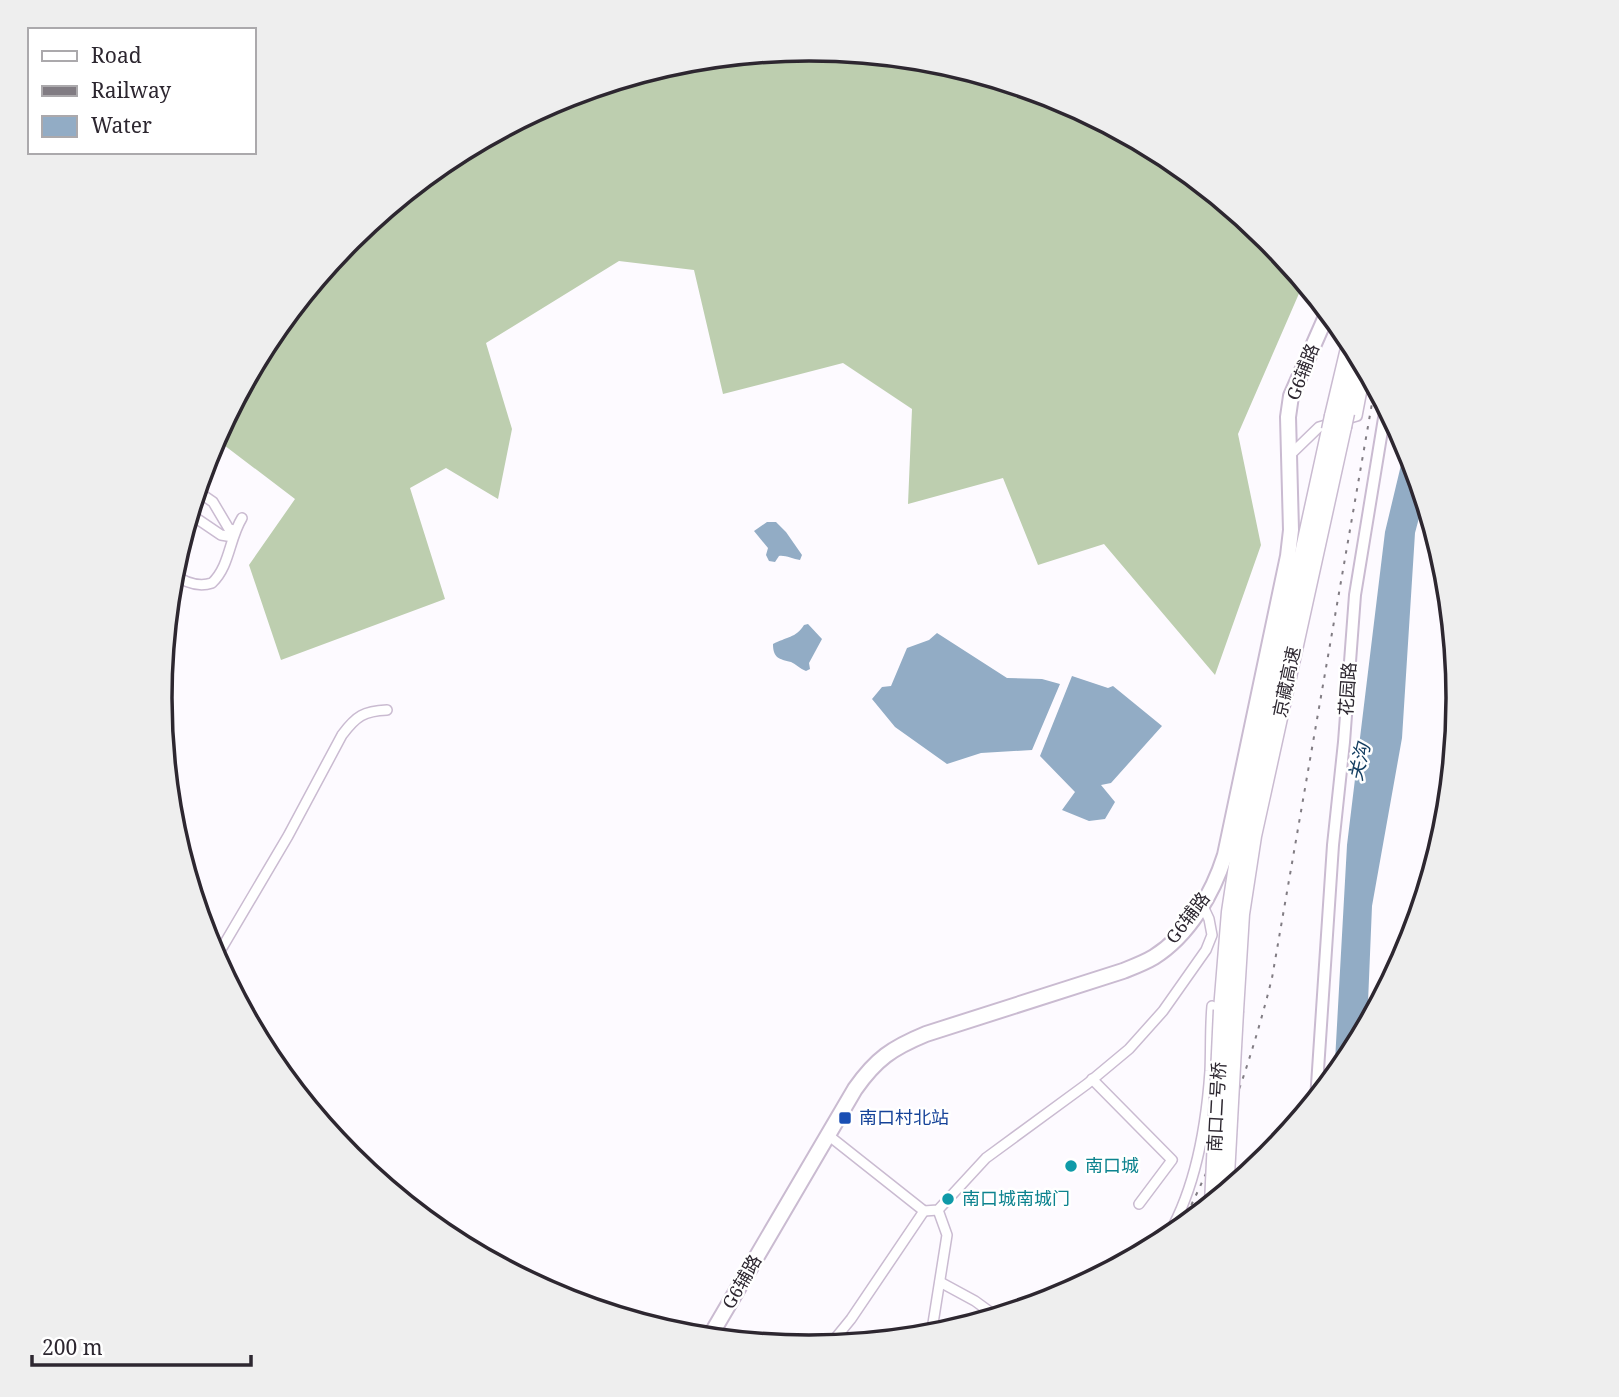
<svg xmlns="http://www.w3.org/2000/svg" width="1619" height="1397" viewBox="0 0 1619 1397" font-family="'Noto Serif','Noto Sans SC',serif">
<style>
.forest{fill:#bdceaf}
.water{fill:#92acc5}
.lines{fill:none;stroke-linecap:round;stroke-linejoin:round}
.minor-casing{stroke:#cabbd1;stroke-width:12}
.tertiary-casing{stroke:#cabbd1;stroke-width:14}
.primary-casing{stroke:#cabbd1;stroke-width:18}
.motorway-casing{stroke:#cabbd1;stroke-width:19}
.minor{stroke:#fff;stroke-width:9}
.tertiary{stroke:#fff;stroke-width:10}
.primary{stroke:#fff;stroke-width:14}
.motorway{stroke:#fff;stroke-width:16}
.rail{stroke:#817c83;stroke-width:2;stroke-dasharray:3.5 7;stroke-linecap:butt}
.motorway-bridge-casing{stroke:#cabbd1;stroke-width:19;stroke-linecap:butt}
.motorway-bridge{stroke:#fff;stroke-width:16}
.transit-dot{fill:#1a4fb4;stroke:#fff;stroke-width:2.5}
.culture-dot{fill:#0f9aa8;stroke:#fff;stroke-width:2.5}
.labels{text-anchor:middle;stroke-width:5;stroke-linejoin:round;paint-order:stroke}
.street-label{font-size:18px;fill:#2d2730;stroke:#fff}
.transit-label{font-size:18px;fill:#164399;stroke:#fff;text-anchor:start}
.culture-label{font-size:18px;fill:#0d838f;stroke:#fff;text-anchor:start}
.water-label{font-size:19px;font-style:italic;fill:#153f62;stroke:#fff}
.rim{fill:none;stroke:#2d2730;stroke-width:3.5}
</style>
<rect width="100%" height="100%" fill="#fdfaff"/>
<!-- forest -->
<path class="forest" d="M809,49L937,62L1058,99L1171,159L1269,240L1304,282L1238,434L1261,545L1215,675L1104,544L1038,565L1003,478L908,504L912,409L843,363L723,394L694,270L619,261L486,343L512,429L498,499L446,468L410,488L445,599L281,660L249,565L295,499L216,439L270,337L351,239L449,158L561,98L683,61Z"/>
<!-- water -->
<g class="water">
<path d="M1406,444L1424,499L1415,533L1402,738L1372,906L1367,1027L1349,1060L1334,1079L1347,845L1385,532Z"/>
<path d="M767,522H776L786,532L802,555L800,560C793,559 785,555 779,556L775,562L769,561L766,555L768,548L754,531Z"/>
<path d="M808,624L822,639L809,663L810,669L806,671C800,669 796,664 791,662C779,659 773,658 773,644C786,637 796,638 804,625Z"/>
<path d="M937,633L1007,678L1042,679L1060,684L1032,750L981,753L947,764L895,727L872,699L882,687L891,686L907,648L929,640Z"/>
<path d="M1072,676L1108,688L1113,686L1162,726L1111,783L1101,785L1115,802L1105,819L1089,821L1062,810L1075,792L1040,756Z"/>
</g>
<g class="lines">
<defs>
<g id="minor">
<path d="M1289,456L1319,427L1357,416L1366,369"/>
<path d="M197,491L213,502L229,529L234,530"/>
<path d="M190,514L221,535L233,537"/>
<path d="M172,573C184,582 197,588 212,583C230,566 229,539 242,518"/>
<path d="M216,958L288,836L342,735C356,716 364,711 387,710"/>
<path d="M1092,1079L1172,1160L1139,1204"/>
<path d="M828,1135L924,1211L938,1210L986,1158L1087,1084L1129,1049L1163,1011L1206,950L1212,935L1209,919L1202,904"/>
<path d="M1164,1242C1195,1193 1206,1129 1210,1071C1211,1049 1210,1028 1212,1006"/>
<path d="M940,1282L975,1301L997,1317"/>
<path d="M931,1336L947,1235L938,1210"/>
<path d="M829,1346L851,1319L924,1211"/>
</g>
<path id="tertiary" d="M1316,1100L1333,845L1344,742L1355,595L1386,406"/>
<path id="primary" d="M709,1338L855,1089C876,1059 892,1048 926,1034L1123,971C1133,967 1144,963 1154,957C1189,935 1213,893 1225,855L1288,556L1291,530L1288,417L1291,396L1328,312"/>
<g id="motorway">
<path d="M1346,413L1359,356"/>
<path d="M1333,416L1351,340"/>
<path d="M1222,1010L1230,912L1242,833L1330,430"/>
<path d="M1235,1011L1241,914L1253,836L1343,427"/>
</g>
</defs>
<!-- minor casing -->
<use href="#minor" class="minor-casing"/>
<!-- tertiary casing -->
<use href="#tertiary" class="tertiary-casing"/>
<!-- primary casing -->
<use href="#primary" class="primary-casing"/>
<!-- motorway casing -->
<use href="#motorway" class="motorway-casing"/>
<!-- minor -->
<use href="#minor" class="minor"/>
<!-- tertiary -->
<use href="#tertiary" class="tertiary"/>
<!-- primary -->
<use href="#primary" class="primary"/>
<!-- motorway -->
<use href="#motorway" class="motorway"/>
<!-- rail -->
<path class="rail" d="M1177,1233C1220,1152 1250,1066 1272,978L1375,386"/>
<defs>
<g id="motorway-bridge">
<path d="M1343,427L1346,413"/>
<path d="M1330,430L1333,416"/>
<path d="M1225,1194L1235,1011"/>
<path d="M1213,1204L1222,1010"/>
</g>
</defs>
<!-- motorway-bridge casing -->
<use href="#motorway-bridge" class="motorway-bridge-casing"/>
<!-- motorway-bridge -->
<use href="#motorway-bridge" class="motorway-bridge"/>
</g>
<!-- markers -->
<rect class="transit-dot" x="838" y="1111" width="14" height="14" rx="3.5"/>
<g class="culture-dot">
<circle cx="1071" cy="1166" r="7"/>
<circle cx="948" cy="1199" r="7"/>
</g>
<g class="labels">
<!-- street labels -->
<g class="street-label">
<text transform="translate(1303 372) rotate(-69)" y="6">G6辅路</text>
<text transform="translate(1287 682) rotate(-78)" y="6">京藏高速</text>
<text transform="translate(1348 689) rotate(-86)" y="6">花园路</text>
<text transform="translate(1188 918) rotate(-53)" y="6">G6辅路</text>
<text transform="translate(1217 1107) rotate(-87)" y="6">南口二号桥</text>
<text transform="translate(742 1282) rotate(-60)" y="6">G6辅路</text>
</g>
<!-- transit labels -->
<g class="transit-label">
<text x="859" y="1124">南口村北站</text>
</g>
<!-- culture labels -->
<g class="culture-label">
<text x="1085" y="1172">南口城</text>
<text x="962" y="1205">南口城南城门</text>
</g>
<!-- water labels -->
<g class="water-label">
<text transform="translate(1359 762) rotate(-77)" y="7">关沟</text>
</g>
</g>
<!-- crop -->
<path d="M0 0H1619V1397H0ZM172 698a637 637 0 1 1 1274 0a637 637 0 1 1-1274 0Z" fill="#eee" fill-rule="evenodd"/>
<path class="rim" d="M172 698a637 637 0 1 1 1274 0a637 637 0 1 1-1274 0Z"/>
<!-- legend -->
<rect x="28" y="28" width="228" height="126" fill="#ffffff" stroke="#aba9ac" stroke-width="2"/>
<rect x="42" y="51" width="35" height="10" fill="#ffffff" stroke="#aba9ac" stroke-width="2"/>
<text x="91" y="63" font-size="21" fill="#2d2730">Road</text>
<rect x="42" y="86" width="35" height="10" fill="#817c83" stroke="#aba9ac" stroke-width="2"/>
<text x="91" y="98" font-size="21" fill="#2d2730">Railway</text>
<rect x="42" y="116" width="35" height="21" fill="#92acc5" stroke="#aba9ac" stroke-width="2"/>
<text x="91" y="133" font-size="21" fill="#2d2730">Water</text>
<!-- scale -->
<path d="M32 1355v10h219v-10" fill="none" stroke="#2d2730" stroke-width="3.5"/>
<text x="42" y="1355" font-size="21" fill="#2d2730" stroke="#ffffff" stroke-width="5" paint-order="stroke">200 m</text>
</svg>
